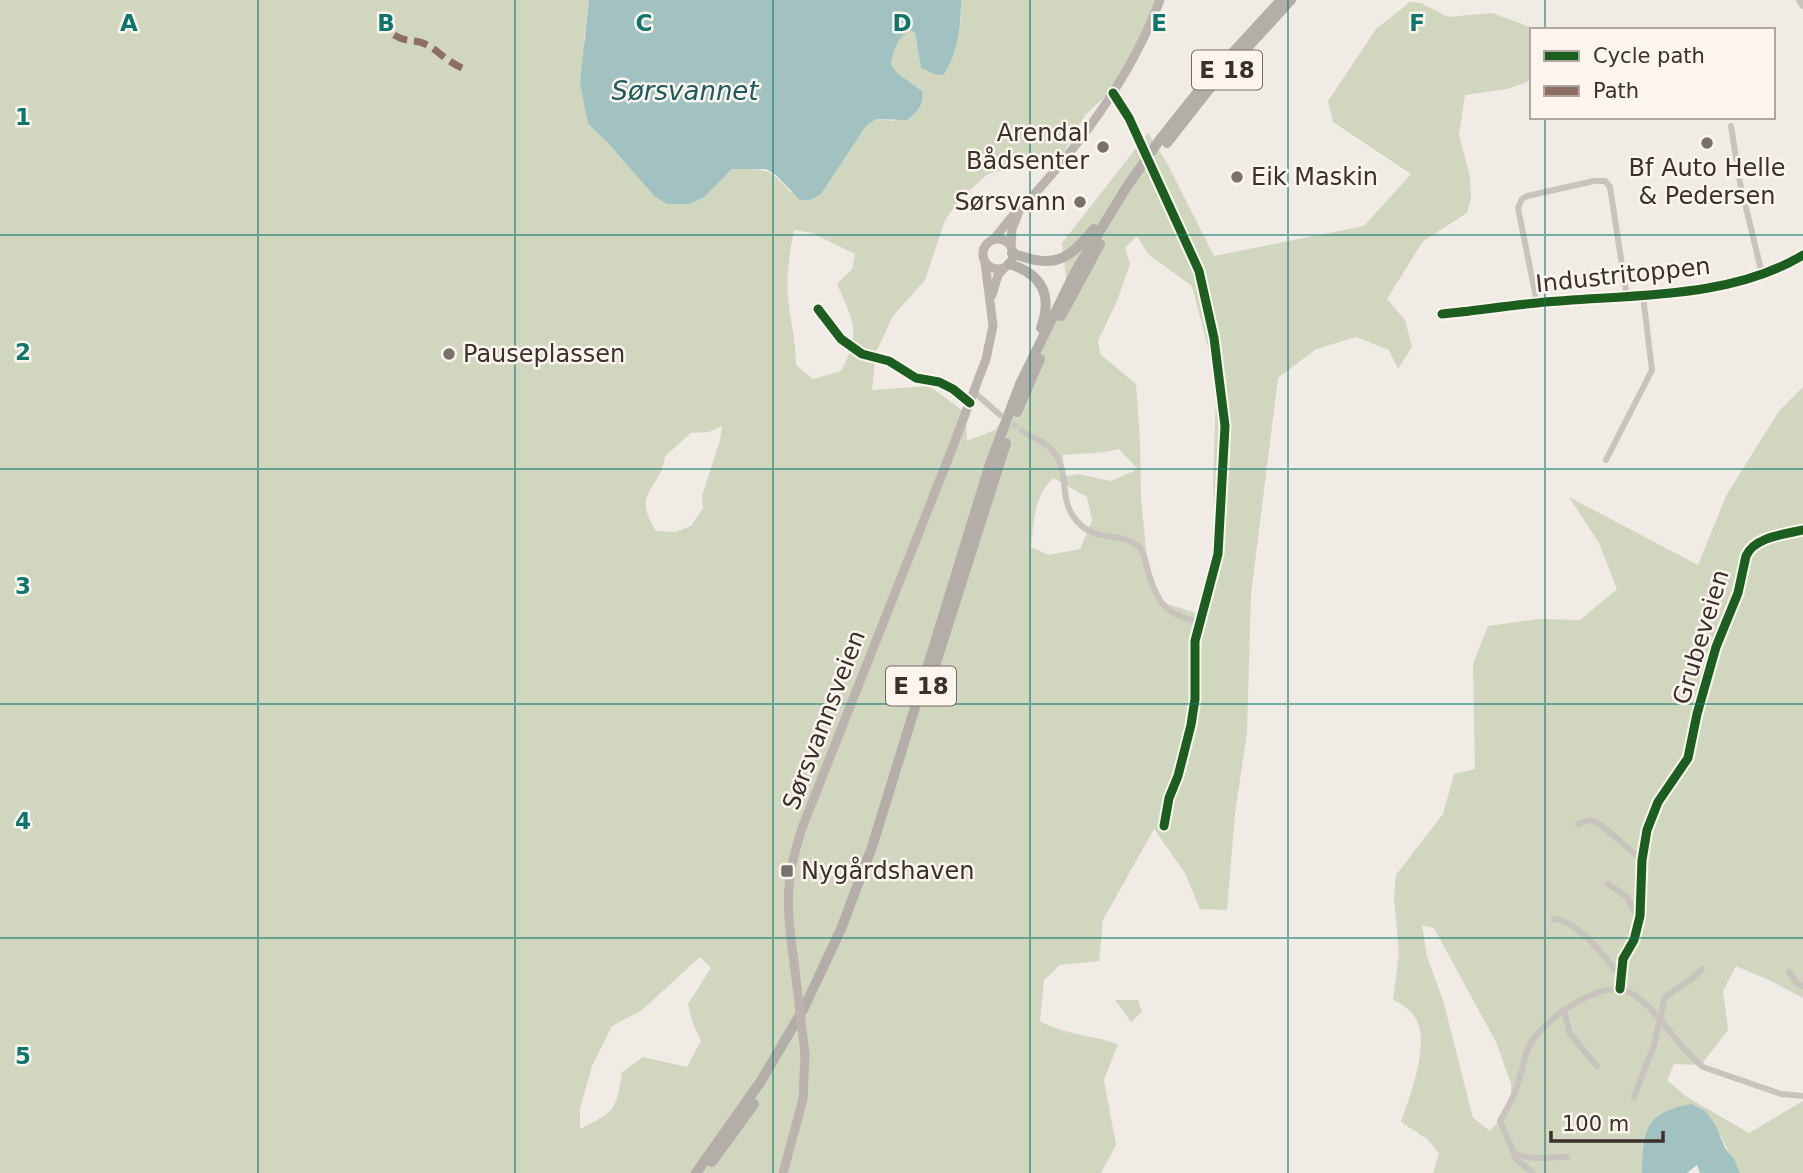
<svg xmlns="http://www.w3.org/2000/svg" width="1803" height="1173" viewBox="0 0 1803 1173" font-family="'DejaVu Sans',sans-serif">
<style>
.green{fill:#d1d6bf;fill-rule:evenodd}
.water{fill:#a1c2c1}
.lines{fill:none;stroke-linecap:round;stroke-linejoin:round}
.minor-tunnel{stroke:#ccc6c0;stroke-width:6;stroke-dasharray:6 3;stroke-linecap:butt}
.minor{stroke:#c9c3be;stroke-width:6}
.tertiary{stroke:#c9c3be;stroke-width:8}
.secondary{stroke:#bab3ae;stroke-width:9}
.trunk{stroke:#b4aea8;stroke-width:10}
.secondary-bridge{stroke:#bab3ae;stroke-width:9}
.trunk-bridge{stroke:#b4aea8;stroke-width:10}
.quiet{stroke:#8d6e63;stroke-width:7;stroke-dasharray:14 7;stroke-linecap:butt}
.cycleway-casing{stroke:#fbf5ee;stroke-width:13}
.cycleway{stroke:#1b5e20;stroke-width:9}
.grid{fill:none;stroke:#0f766e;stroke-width:2;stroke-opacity:0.55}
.poi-dot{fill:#7a716c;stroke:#fbf5ee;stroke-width:2.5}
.labels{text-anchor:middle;stroke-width:5;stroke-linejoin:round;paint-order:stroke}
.shield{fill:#fbf5ee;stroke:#756b66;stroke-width:2}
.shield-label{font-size:23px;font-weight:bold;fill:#3b302b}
.poi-label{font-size:24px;fill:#3b302b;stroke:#fbf5ee;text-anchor:start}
.street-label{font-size:24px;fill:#3b302b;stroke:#fbf5ee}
.water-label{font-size:26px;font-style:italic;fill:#1f5a5e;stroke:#fbf5ee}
.grid-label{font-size:23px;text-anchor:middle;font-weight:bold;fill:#0f766e;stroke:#fbf5ee;stroke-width:5;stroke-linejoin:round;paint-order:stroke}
</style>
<rect width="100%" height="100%" fill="#f0ebe5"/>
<!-- green -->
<g class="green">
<path d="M0,0H589L584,39L588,124L608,143L655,197L667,204H689L703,198L732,169C763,169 769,167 790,192L821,194L866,126L876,119L894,121L922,91L897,73L891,64C894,49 897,38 910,30L915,33L921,68L961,21V0H1157L1123,80L1085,115L1063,153L988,174L962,197L945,220L925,280L893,316L876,352L872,390L929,386L966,413L967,441L995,430L1015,402L1067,284L1062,243L1148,133L1168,165L1214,256L1364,226L1411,174L1333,122L1328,101L1376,29L1410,2L1421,3L1448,17L1492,13L1538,30H1532V80L1507,89L1465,95L1459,135L1470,177L1471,198L1467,213L1423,241L1387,299L1405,320L1412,347L1398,369L1389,350L1356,337L1316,349L1278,378L1251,594L1247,732L1235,814L1227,910L1200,909L1185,873L1154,829L1103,920L1099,961L1060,965L1044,980L1040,1021C1064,1035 1092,1035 1118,1044L1104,1080L1116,1145L1101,1173H0ZM794,230L812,233L855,254L852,269L837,284C853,320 862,333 841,371L813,379L796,365C796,341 790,320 788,297C786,275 790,251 794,230ZM1137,236L1148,254L1192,286L1211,359L1216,396L1213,484L1215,540L1196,613L1164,603L1148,568L1141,499L1140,442L1136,384L1100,354L1098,341L1117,301L1130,264L1125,248ZM722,426L720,440L702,496L703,508L691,526L675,532L656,531C630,489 661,492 665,456L691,433L709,432ZM1119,449L1138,469L1111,481L1078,474L1062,477L1063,455C1083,453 1100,454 1119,449ZM1053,478L1087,497L1092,521L1080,549L1049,555L1031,547C1034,521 1033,498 1053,478ZM700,957L711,968L688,1004L692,1021L701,1041L687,1067L643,1057L622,1072C617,1110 614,1112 580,1129V1109L592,1066L612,1026L642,1010Z"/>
<path d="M1803,387V998L1769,980L1736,966L1723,991L1728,1030L1701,1065L1674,1064L1667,1080L1687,1097L1749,1133L1803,1101V1173H1740C1735,1159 1725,1148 1720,1134L1643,1141L1642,1173H1433L1439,1153L1427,1139L1401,1122C1410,1096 1429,1046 1417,1021C1413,1011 1402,1004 1393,1000L1399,953L1394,897L1396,875L1443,814L1454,774L1475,769L1473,664L1488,626L1538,619L1580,620L1617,589L1599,543L1569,497L1698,565L1727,494L1779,411ZM1422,925L1434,928L1496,1042L1511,1084V1106L1490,1131L1473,1118L1443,1000L1427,957Z"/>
<path d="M1115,1000H1138L1142,1012L1131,1022Z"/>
</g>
<!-- water -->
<g class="water">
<path d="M589,0H961C961,24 958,53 944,74L937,75L921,68L915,33L910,30C897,38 894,49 891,64L897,73L922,91C924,105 918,111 907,120L876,119L866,126L821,194L810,200H800L776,175L766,169H732L703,198L689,204H667L655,197L608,143L588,124L580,83Z"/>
<path d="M1692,1104L1705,1111L1715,1124L1725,1148L1734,1159L1740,1173H1700L1697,1165L1687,1173H1642C1643,1130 1645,1112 1692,1104Z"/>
</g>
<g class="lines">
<!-- minor-tunnel -->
<path class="minor-tunnel" d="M1005,418L1025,433"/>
<!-- minor -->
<g class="minor">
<path d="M1113,93L1129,118L1199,271L1214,338L1225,426L1218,554L1195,641V699L1191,725L1178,776L1169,798L1164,826"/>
<path d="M1731,126L1740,183L1762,274"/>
<path d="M1537,303L1518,208L1522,199L1527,196L1594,181H1605L1610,187L1627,298"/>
<path d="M818,309L841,339L862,354L889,361L916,378L939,382L953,389L970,403"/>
<path d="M974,392L1000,415"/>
<path d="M1025,433C1034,438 1045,442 1052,450C1070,469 1059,496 1073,516C1092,545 1121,530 1139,547C1144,552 1145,561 1147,567C1156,601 1163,613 1198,622"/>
<path d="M1606,460L1652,370L1643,296"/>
<path d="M1578,824L1590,820L1600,824L1642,860"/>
<path d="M1608,884L1627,897L1637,916H1640"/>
<path d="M1554,919C1579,921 1608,960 1622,979"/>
<path d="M1789,972L1797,983L1803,986"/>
<path d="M1620,989L1623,959L1634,940L1640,916L1642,860L1647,830L1658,802L1688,758L1697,714L1716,647L1738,593L1746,556C1754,537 1785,534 1803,530"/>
<path d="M1564,1011L1570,1034L1597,1066"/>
<path d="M1634,1097L1654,1045L1665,997L1693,978L1702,969"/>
<path d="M1515,1153C1530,1162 1550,1156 1567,1157"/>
<path d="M1533,1173L1517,1160L1500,1121C1508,1107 1516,1093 1520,1077C1523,1067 1525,1055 1529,1046C1541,1022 1594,984 1622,990C1628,991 1636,996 1641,1000C1665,1019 1678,1048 1703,1067L1781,1094L1803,1096"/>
</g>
<!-- tertiary -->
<g class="tertiary">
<path d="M1800,0L1803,5"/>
<path d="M1442,314C1474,311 1505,306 1537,303C1622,294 1728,301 1803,255"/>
</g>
<!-- secondary -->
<g class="secondary">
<circle cx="998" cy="254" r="15"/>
<path d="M993,240L1015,213L1018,212C1076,150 1130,80 1160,0"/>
<path d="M1011,247L1012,229L1018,214"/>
<path d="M992,295L998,275L1005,267"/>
<path d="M797,987C793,949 784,910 791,871C793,857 798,842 802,828L950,454L986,359L993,326L985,262"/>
<path d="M783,1173L803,1099L805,1054"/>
</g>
<!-- trunk -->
<g class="trunk">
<path d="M1161,138L1204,84L1281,0"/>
<path d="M1167,143L1207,92L1291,0"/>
<path d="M1012,253C1053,268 1066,263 1094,229"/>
<path d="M1009,264C1042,274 1053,295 1041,328"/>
<path d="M1061,316L1100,244"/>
<path d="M1017,412L1040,359"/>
<path d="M928,688L1006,443"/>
<path d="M712,1162L754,1104"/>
<path d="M696,1173L761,1081L804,1008L841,929L872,847L990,464L1020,384L1075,272L1126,188"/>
</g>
<!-- secondary-bridge -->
<path class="secondary-bridge" d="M797,987L805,1054"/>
<!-- trunk-bridge -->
<path class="trunk-bridge" d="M1126,188L1161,138"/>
<!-- quiet -->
<path class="quiet" d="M394,35C409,44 415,38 427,45C439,51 446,61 462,68"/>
<defs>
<g id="cycleway">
<path d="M1113,93L1129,118L1199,271L1214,338L1225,426L1218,554L1195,641V699L1191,725L1178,776L1169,798L1164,826"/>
<path d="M818,309L841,339L862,354L889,361L916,378L939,382L953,389L970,403"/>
<path d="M1442,314C1474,311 1505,306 1537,303C1622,294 1728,301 1803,255"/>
<path d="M1620,989L1623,959L1634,940L1640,916L1642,860L1647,830L1658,802L1688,758L1697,714L1716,647L1738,593L1746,556C1754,537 1785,534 1803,530"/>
</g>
</defs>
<!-- cycleway casing -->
<use href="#cycleway" class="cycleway-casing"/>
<!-- cycleway -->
<use href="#cycleway" class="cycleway"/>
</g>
<!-- grid -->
<path class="grid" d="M258,0V1173M515,0V1173M773,0V1173M1030,0V1173M1288,0V1173M1545,0V30M1545,117V1173M0,235H1803M0,469H1803M0,704H1803M0,938H1803"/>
<!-- markers -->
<g class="poi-dot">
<circle cx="1707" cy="143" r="7"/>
<circle cx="1103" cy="147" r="7"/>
<circle cx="1237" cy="177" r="7"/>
<circle cx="1080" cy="202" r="7"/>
<circle cx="449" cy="354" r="7"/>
<rect x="780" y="864" width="14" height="14" rx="3.5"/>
</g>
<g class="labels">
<!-- shield labels -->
<g class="shield">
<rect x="1192" y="50.5" width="70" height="39" rx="5"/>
<rect x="886" y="666.5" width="70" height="39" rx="5"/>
</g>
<g class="shield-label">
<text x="1227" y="78">E 18</text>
<text x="921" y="694">E 18</text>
</g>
<!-- poi labels -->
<g class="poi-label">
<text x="1089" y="141" text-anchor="end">Arendal<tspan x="1089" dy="28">Bådsenter</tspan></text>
<text x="1707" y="176" text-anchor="middle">Bf Auto Helle<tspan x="1707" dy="28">&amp; Pedersen</tspan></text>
<text x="1251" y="185">Eik Maskin</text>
<text x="1066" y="210" text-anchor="end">Sørsvann</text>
<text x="463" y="362">Pauseplassen</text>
<text x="801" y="879">Nygårdshaven</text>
</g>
<!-- street labels -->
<g class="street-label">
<text transform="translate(1623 275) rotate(-6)" y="8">Industritoppen</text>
<text transform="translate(1701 637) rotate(-73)" y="8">Grubeveien</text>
<text transform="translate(824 720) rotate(-69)" y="8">Sørsvannsveien</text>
</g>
<!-- water labels -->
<g class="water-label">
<text x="685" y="100">Sørsvannet</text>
</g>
</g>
<g class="grid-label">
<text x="129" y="31">A</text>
<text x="386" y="31">B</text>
<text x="644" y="31">C</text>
<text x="902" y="31">D</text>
<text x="1159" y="31">E</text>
<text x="1417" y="31">F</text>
<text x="23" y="125">1</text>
<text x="23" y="360">2</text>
<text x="23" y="594">3</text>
<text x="23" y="829">4</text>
<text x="23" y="1064">5</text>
</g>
<!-- legend -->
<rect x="1530" y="28" width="245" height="91" fill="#fbf5ee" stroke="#aea6a0" stroke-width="2"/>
<rect x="1544" y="51" width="35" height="10" fill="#1b5e20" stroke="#aea6a0" stroke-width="2"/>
<text x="1593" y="63" font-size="21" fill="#3b302b">Cycle path</text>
<rect x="1544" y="86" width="35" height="10" fill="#8d6e63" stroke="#aea6a0" stroke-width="2"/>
<text x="1593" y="98" font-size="21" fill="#3b302b">Path</text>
<!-- scale -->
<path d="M1551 1131v10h112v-10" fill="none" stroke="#3b302b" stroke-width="3.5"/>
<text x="1562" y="1131" font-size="21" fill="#3b302b" stroke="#fbf5ee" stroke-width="5" paint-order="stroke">100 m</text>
</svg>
